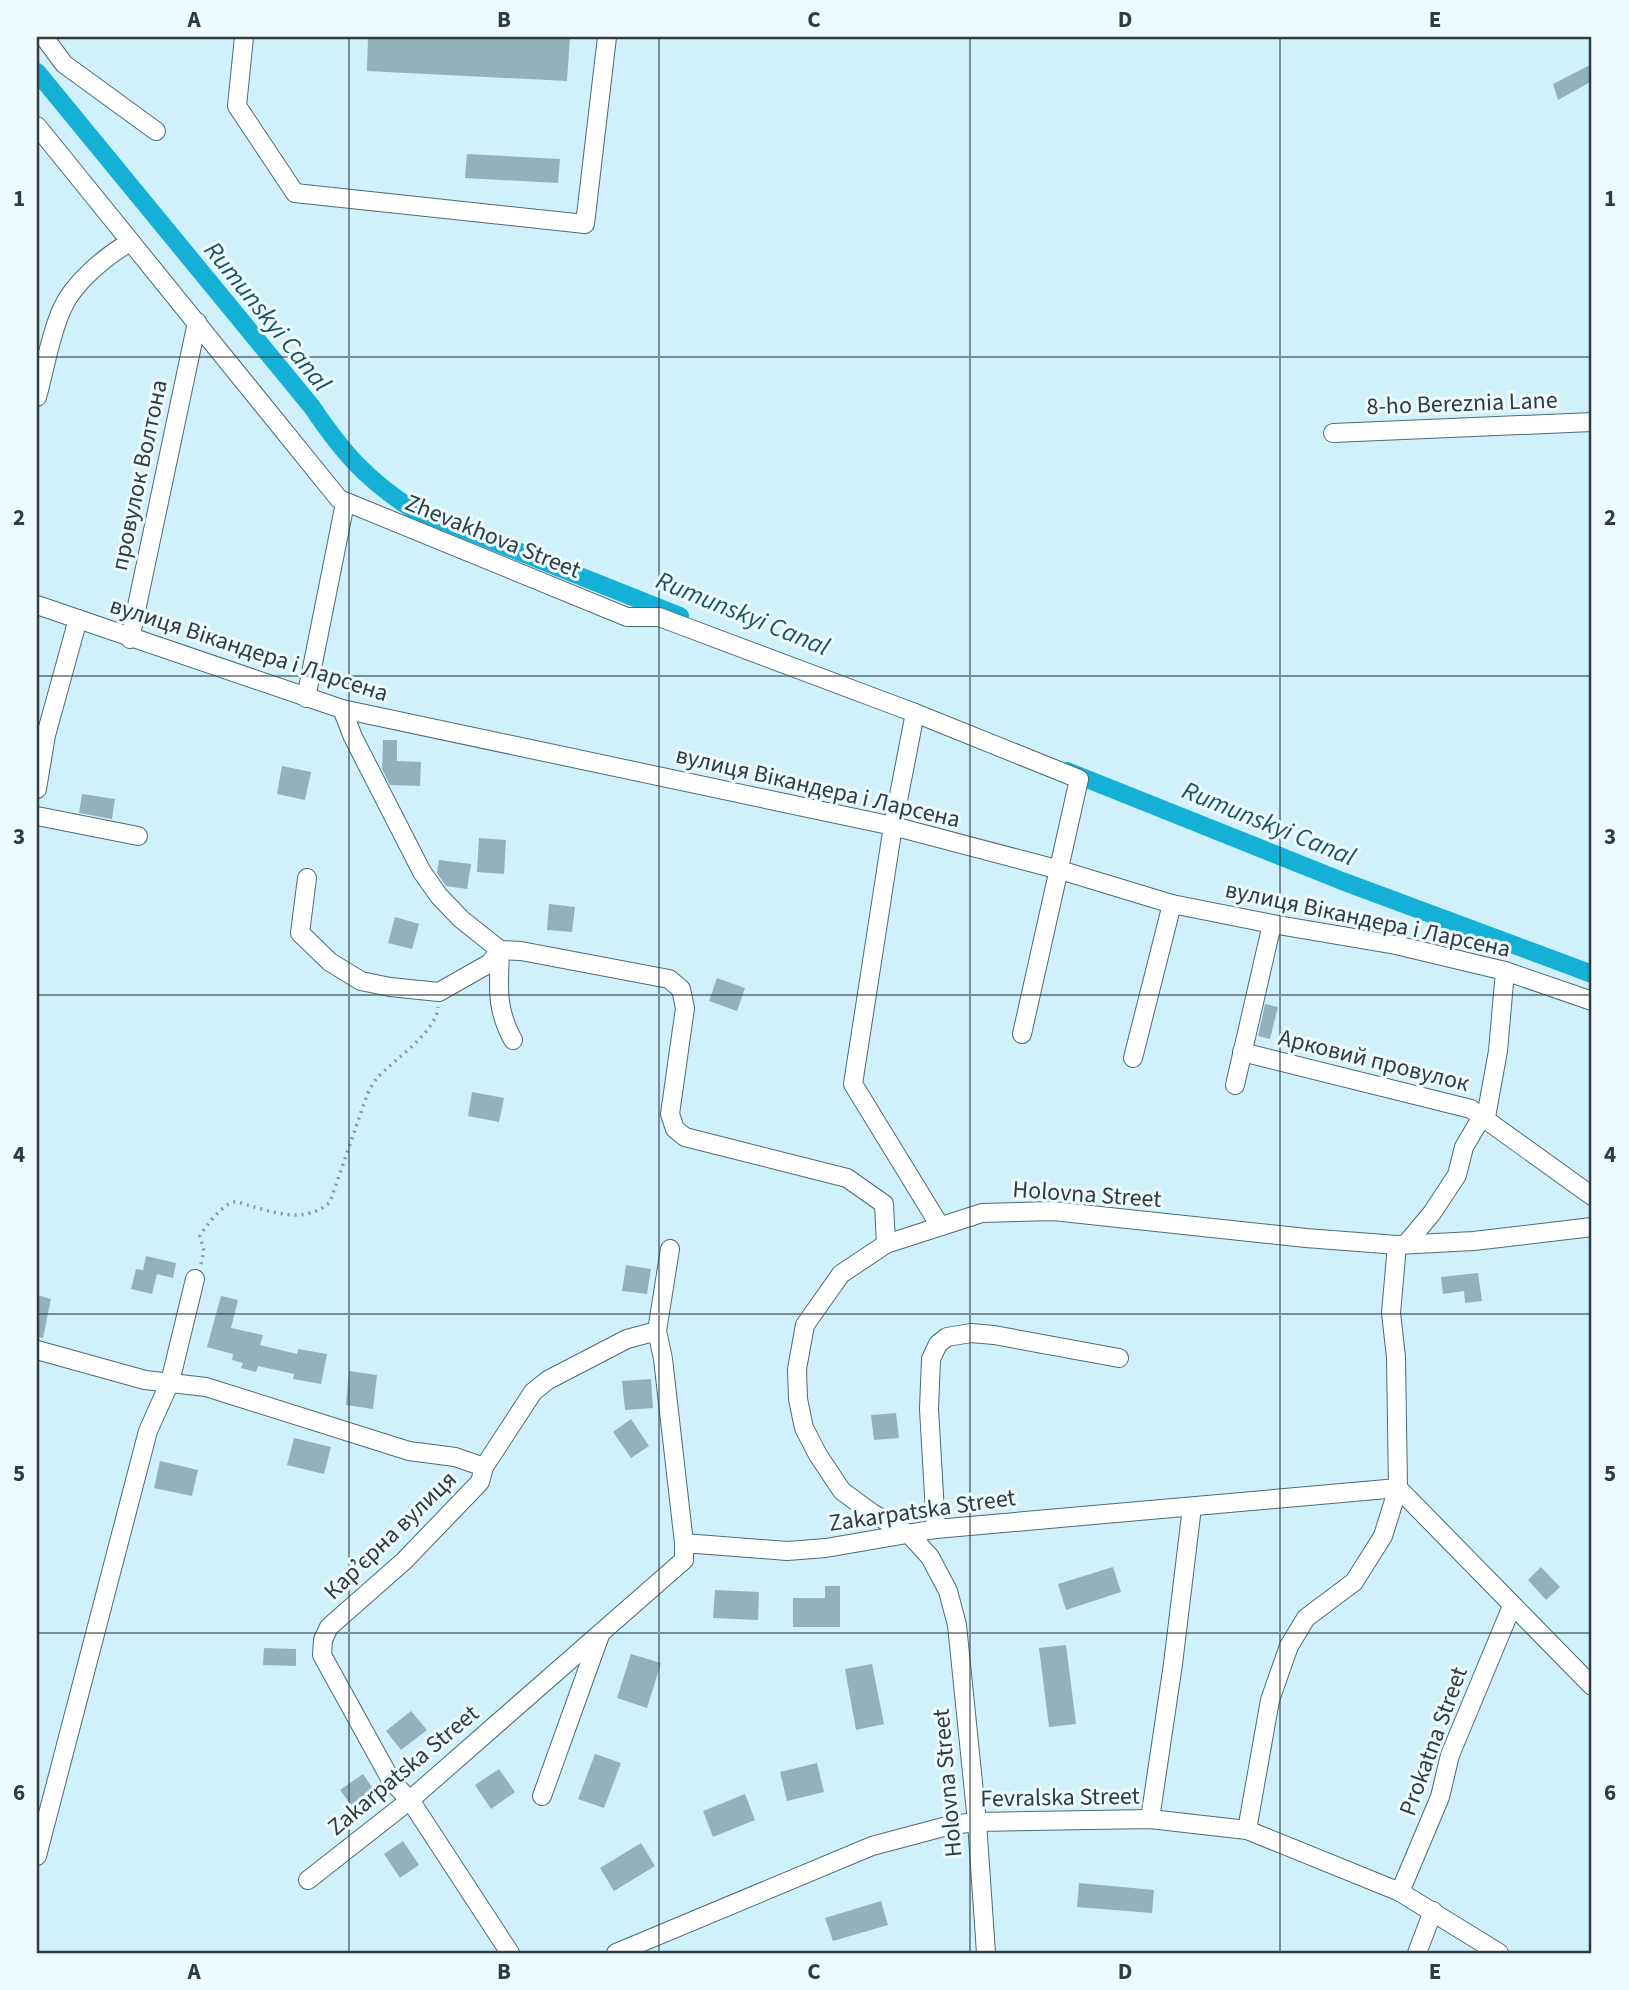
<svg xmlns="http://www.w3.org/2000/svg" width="1629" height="1990" viewBox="0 0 1629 1990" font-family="'Source Sans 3',sans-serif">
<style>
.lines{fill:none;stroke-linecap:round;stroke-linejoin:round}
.canal{stroke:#15b0d6;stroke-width:18}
.building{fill:#92b1bc}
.minor-casing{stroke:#4e6b75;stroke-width:20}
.path{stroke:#839aa2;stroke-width:3.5;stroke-dasharray:2 5;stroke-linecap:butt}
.minor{stroke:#fff;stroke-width:18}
.grid{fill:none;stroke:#2f3c40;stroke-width:2;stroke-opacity:0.55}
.labels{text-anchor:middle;stroke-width:6;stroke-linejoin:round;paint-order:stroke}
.street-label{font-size:24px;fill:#2f3c40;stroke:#edfafe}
.water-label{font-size:26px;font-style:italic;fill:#1d5464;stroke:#edfafe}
.neatline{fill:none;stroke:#2f3c40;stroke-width:2.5}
.grid-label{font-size:23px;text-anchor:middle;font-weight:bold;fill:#2f3c40}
</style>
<rect width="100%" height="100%" fill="#d0f0fc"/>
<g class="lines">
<!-- canal -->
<g class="canal">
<path d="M37,72L312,407C343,453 366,479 412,509L680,616"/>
<path d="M1067,771L1342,881L1592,974"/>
</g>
</g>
<!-- building -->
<g class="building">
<path d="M368,37H570L567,81L367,71Z"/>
<path d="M1592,64V81L1558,100L1553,84Z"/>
<path d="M467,154L560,159L558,183L465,178Z"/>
<path d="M383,740H397V761L421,762L420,786L390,785L382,769Z"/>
<path d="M282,766L311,772L305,800L277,794Z"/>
<path d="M82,794L115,799L112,819L79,813Z"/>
<path d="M479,838L506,840L504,874L477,872Z"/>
<path d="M439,860L471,864L467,889L446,886L437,873Z"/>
<path d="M549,904L575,907L572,932L547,930Z"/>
<path d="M395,917L419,924L412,949L388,943Z"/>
<path d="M717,978L745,988L737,1011L709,1001Z"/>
<path d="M1265,1004L1278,1007L1270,1039L1258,1036Z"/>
<path d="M472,1092L504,1098L499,1122L468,1116Z"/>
<path d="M146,1256L176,1263L173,1278L157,1274L152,1294L131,1289L136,1269L143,1270Z"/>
<path d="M626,1265L651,1269L647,1294L622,1291Z"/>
<path d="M1478,1273L1482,1301L1465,1303L1464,1291L1443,1294L1441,1277Z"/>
<path d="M37,1295L51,1299L43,1338L37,1337Z"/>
<path d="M221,1296L238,1300L231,1328L263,1335L260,1345L297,1354L298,1349L327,1354L321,1384L293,1379L294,1374L258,1366L256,1372L241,1368L243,1363L232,1360L233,1354L207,1347Z"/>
<path d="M349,1371L377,1375L373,1409L346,1405Z"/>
<path d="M651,1379L653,1408L625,1410L622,1381Z"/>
<path d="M896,1413L899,1438L874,1440L871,1415Z"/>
<path d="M631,1419L649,1446L631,1458L613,1432Z"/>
<path d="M294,1438L331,1447L324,1474L287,1465Z"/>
<path d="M160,1461L198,1470L192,1496L154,1488Z"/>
<path d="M1113,1567L1121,1592L1066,1610L1058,1584Z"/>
<path d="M1541,1567L1560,1587L1546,1600L1528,1580Z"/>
<path d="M825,1586H840V1627H793V1598H825Z"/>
<path d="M715,1590L759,1592L758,1620L713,1618Z"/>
<path d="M1066,1645L1076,1724L1049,1727L1039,1648Z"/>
<path d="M264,1648L296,1649V1666L263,1665Z"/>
<path d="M631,1654L661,1663L647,1708L617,1698Z"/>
<path d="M872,1664L884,1724L856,1730L845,1669Z"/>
<path d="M411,1711L427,1730L401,1750L386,1731Z"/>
<path d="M595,1754L621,1763L604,1808L578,1799Z"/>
<path d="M817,1763L824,1792L787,1801L780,1772Z"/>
<path d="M499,1769L515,1792L491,1809L475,1785Z"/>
<path d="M363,1774L377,1795L355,1810L340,1790Z"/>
<path d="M745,1794L755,1820L713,1837L703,1811Z"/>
<path d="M403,1841L419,1865L400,1878L384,1854Z"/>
<path d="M641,1843L655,1866L614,1891L600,1868Z"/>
<path d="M1079,1883L1154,1890L1152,1913L1077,1907Z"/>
<path d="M881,1901L888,1925L833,1941L825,1918Z"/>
</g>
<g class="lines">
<defs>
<g id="minor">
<path d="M44,37L64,64L156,131"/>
<path d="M244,37L237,106L295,193L585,224L607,37"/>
<path d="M37,126L339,499L627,617H659L915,713L1079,779L1022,1034"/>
<path d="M37,397C45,369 50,335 62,309C73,283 106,256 130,242"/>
<path d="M1333,433L1592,422"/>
<path d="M37,605L342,709L893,826L1060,870L1172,904L1272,924L1396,945L1505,971L1592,1001"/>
<path d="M130,639L197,322"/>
<path d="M306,698L345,503"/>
<path d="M342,709L353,737L422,872L439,896L461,919L500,950"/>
<path d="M915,713L893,826L853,1084L940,1226"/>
<path d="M37,789L46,735L78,619"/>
<path d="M37,816L138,836"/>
<path d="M307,878L300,933L330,962L361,981L390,987L439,992L490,963L500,950"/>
<path d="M500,950L521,951L669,979L681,989L685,1008L670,1114L675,1129L685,1137L847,1178L884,1204L886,1244"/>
<path d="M500,950C499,986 495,1007 513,1040"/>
<path d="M1242,1052L1471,1109L1592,1196"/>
<path d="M1133,1058L1172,904"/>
<path d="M1235,1085L1272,924"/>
<path d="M1406,1244L1432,1213L1457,1175L1464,1147L1477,1125L1486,1117L1498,1051L1505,971"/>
<path d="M670,1249L657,1331L663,1359L684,1543"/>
<path d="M37,1350L145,1380L206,1387L409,1451L455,1457L484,1467"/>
<path d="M936,1529L929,1409L931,1359L938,1344L947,1337L971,1333L994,1335L1119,1358"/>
<path d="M542,1796L600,1635"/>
<path d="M1150,1819L1173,1664L1192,1507"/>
<path d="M1247,1830L1270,1700L1289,1646L1306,1618L1354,1582L1383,1536L1398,1488L1396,1357L1391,1313L1397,1245"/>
<path d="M37,1856L148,1431L170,1382L195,1279"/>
<path d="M308,1880L410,1800L684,1560V1543L787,1551L826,1548L936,1529L1398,1488L1592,1686"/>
<path d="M1400,1892L1440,1797L1450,1755L1512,1606"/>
<path d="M510,1953L410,1800L392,1782L322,1655L323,1640L329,1627L404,1561L480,1482L484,1467L533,1392L548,1380L627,1339L657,1331"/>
<path d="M616,1953L872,1846L951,1825L977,1822L1150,1819L1247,1830L1400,1892L1499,1953"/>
<path d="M986,1953L977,1822L957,1625L948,1591L930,1557L909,1534L872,1513L842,1491L818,1455L804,1428L798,1399L797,1369L805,1325L841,1274L886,1244L982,1213L1053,1211L1306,1238L1397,1245L1474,1241L1592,1227"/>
<path d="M1417,1953L1433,1911"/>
</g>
</defs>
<!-- minor casing -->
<use href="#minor" class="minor-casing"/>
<!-- path -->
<path class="path" d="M201,1264L204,1251L200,1236C204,1228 225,1201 235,1202C240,1202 246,1205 251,1206C279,1214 307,1223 330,1202L367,1095C370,1089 373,1082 378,1077C394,1060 437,1031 438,1007"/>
<!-- minor -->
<use href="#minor" class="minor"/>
</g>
<!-- grid -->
<path class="grid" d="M349,37V1953M659,37V1953M970,37V1953M1280,37V1953M37,357H1592M37,676H1592M37,995H1592M37,1314H1592M37,1633H1592"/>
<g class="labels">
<!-- street labels -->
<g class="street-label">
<text transform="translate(1462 403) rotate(-2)" y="8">8-ho Bereznia Lane</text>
<text transform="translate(139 475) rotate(-78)" y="8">провулок Волтона</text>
<text transform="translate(493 536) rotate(22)" y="8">Zhevakhova Street</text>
<text transform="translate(249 649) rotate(18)" y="8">вулиця Вікандера і Ларсена</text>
<text transform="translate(818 787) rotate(13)" y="8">вулиця Вікандера і Ларсена</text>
<text transform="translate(1368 919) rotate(12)" y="8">вулиця Вікандера і Ларсена</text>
<text transform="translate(1374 1060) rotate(14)" y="8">Арковий провулок</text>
<text transform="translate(1087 1194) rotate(4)" y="8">Holovna Street</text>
<text transform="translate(922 1510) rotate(-8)" y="8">Zakarpatska Street</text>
<text transform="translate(390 1535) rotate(-44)" y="8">Карʼєрна вулиця</text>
<text transform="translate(1433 1741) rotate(-70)" y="8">Prokatna Street</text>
<text transform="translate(403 1770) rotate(-40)" y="8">Zakarpatska Street</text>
<text transform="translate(947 1783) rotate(-95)" y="8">Holovna Street</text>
<text transform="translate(1060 1797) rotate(-1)" y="8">Fevralska Street</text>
</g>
<!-- water labels -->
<g class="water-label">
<text transform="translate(268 316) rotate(51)" y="9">Rumunskyi Canal</text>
<text transform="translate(743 613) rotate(22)" y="9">Rumunskyi Canal</text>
<text transform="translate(1269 823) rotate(22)" y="9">Rumunskyi Canal</text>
</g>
</g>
<!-- border -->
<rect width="1629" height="1990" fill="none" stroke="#edfafe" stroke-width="77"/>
<rect x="38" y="38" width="1552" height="1914" class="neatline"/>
<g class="grid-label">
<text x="194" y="27">A</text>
<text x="504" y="27">B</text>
<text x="814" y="27">C</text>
<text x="1125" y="27">D</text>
<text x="1435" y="27">E</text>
<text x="19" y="206">1</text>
<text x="1610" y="206">1</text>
<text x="19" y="525">2</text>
<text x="1610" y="525">2</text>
<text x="19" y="844">3</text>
<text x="1610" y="844">3</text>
<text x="19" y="1162">4</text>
<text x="1610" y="1162">4</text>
<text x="19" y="1481">5</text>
<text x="1610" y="1481">5</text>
<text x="19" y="1800">6</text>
<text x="1610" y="1800">6</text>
<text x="194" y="1979">A</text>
<text x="504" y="1979">B</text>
<text x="814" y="1979">C</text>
<text x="1125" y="1979">D</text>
<text x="1435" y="1979">E</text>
</g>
</svg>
